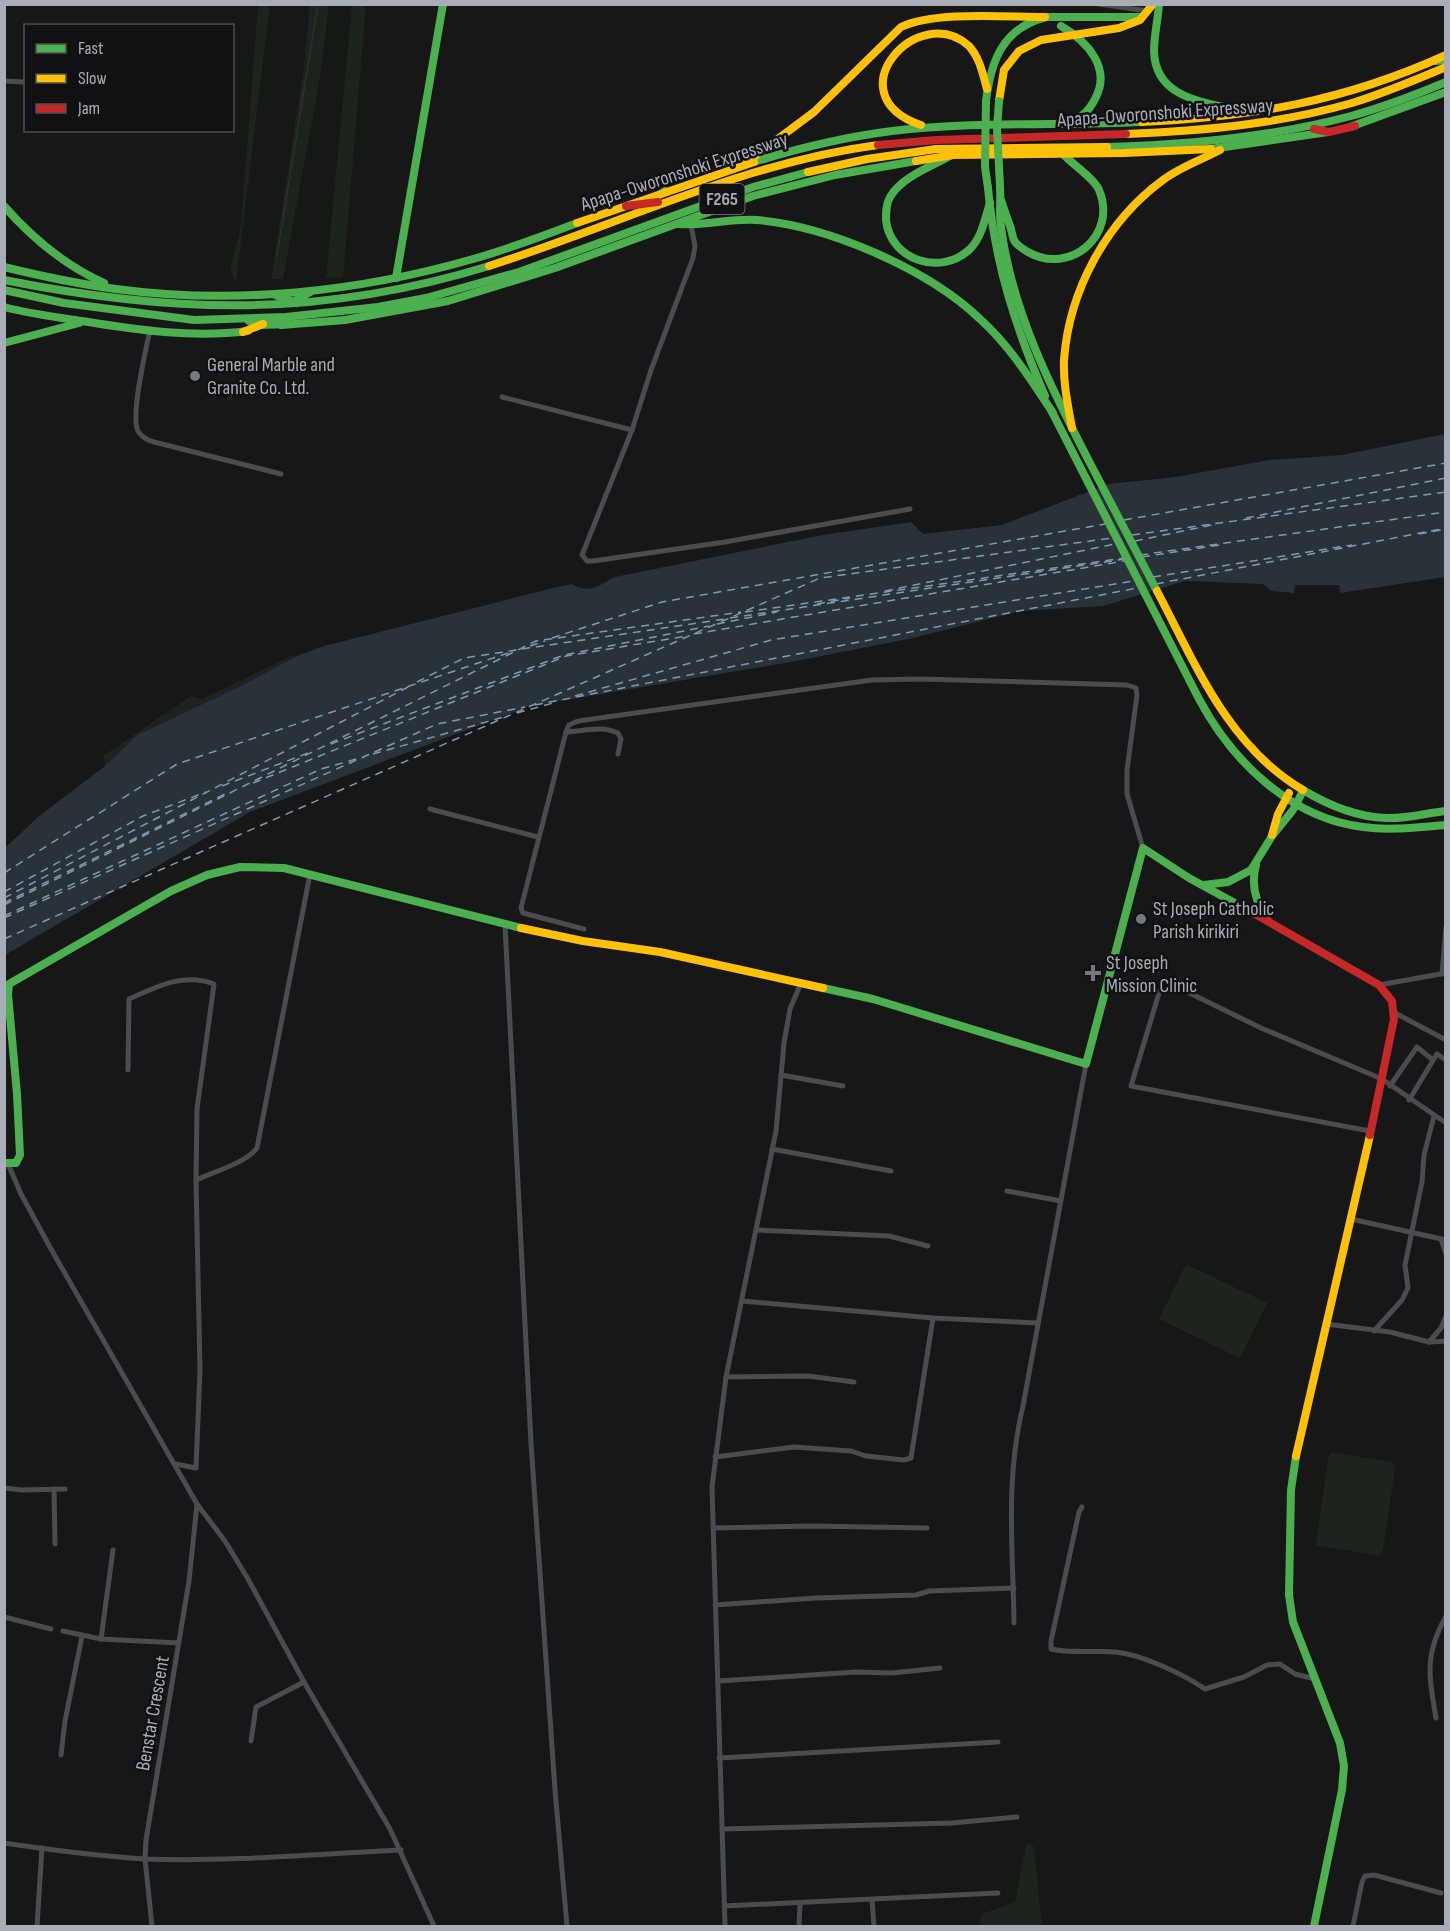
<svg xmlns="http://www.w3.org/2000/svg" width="1450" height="1931" viewBox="0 0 1450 1931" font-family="'Sofia Sans Condensed',sans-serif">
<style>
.green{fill:#1d241e}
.water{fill:#2a3239}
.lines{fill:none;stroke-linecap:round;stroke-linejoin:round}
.stream{stroke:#2a3239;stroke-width:1.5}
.ferry{stroke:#7f9bb3;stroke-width:1.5;stroke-dasharray:8 6;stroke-linecap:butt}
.street{stroke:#4b4c50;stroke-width:5}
.fast{stroke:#4caf50;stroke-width:8}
.slow{stroke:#ffc107;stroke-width:8}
.jam{stroke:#c62828;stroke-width:8}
.fast-bridge{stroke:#4caf50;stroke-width:8}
.poi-dot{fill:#757880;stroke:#111113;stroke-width:2}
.labels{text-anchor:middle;stroke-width:5;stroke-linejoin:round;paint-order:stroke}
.shield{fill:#111113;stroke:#7b7e86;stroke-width:1.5}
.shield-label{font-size:18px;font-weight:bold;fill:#a8adb8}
.street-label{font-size:20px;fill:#a8adb8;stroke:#111113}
.poi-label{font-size:20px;fill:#a8adb8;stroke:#111113;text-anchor:start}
</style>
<rect width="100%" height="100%" fill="#171717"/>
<!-- green -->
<g class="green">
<path d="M258,5H270L236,282L230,270L241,227Z"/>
<path d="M310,5H329L320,77L283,279H271L304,67Z"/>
<path d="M352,5H366L343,277L326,278Z"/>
<path d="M293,655L297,656L239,687L137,735L105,766L103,756L191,696L202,699Z"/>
<path d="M1186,1264L1267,1303L1240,1358L1159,1319Z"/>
<path d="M1331,1452L1393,1462L1395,1468L1383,1550L1379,1556L1316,1545L1328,1458Z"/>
<path d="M1027,1842L1034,1847L1042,1926H979L982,1914L1015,1902Z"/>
</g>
<!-- water -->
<path class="water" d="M1445,434V577L1340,593L1339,585H1295L1294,593L1271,591L1263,584L1185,581L1103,606L1020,611L913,638L791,662L530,706L250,812L5,955V848L38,817L105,766L137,735L239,687L297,656L324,646L553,588L572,584C589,595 599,585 615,577L823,535L911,522L923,534L1002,525L1108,484L1176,477L1269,460L1342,455Z"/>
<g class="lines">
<!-- stream -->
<path class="stream" d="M277,255L318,4"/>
<!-- ferry -->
<g class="ferry">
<path d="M1246,518L1446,478"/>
<path d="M1124,520L1446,463"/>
<path d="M1419,534L1446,529"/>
<path d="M1132,535L1446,492"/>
<path d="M1135,541L1212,525"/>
<path d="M1140,555L1446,512"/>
<path d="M1142,557L1220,545"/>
<path d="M1153,577L1352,545"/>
<path d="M1156,584L1446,528"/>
<path d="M885,591L1115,544"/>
<path d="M817,604L850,598"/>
<path d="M745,612L1124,558"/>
<path d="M730,618L1125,559"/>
<path d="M717,624L777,612"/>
<path d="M694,634L1124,561"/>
<path d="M552,638L662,602L1105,524"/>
<path d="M530,646L545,641"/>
<path d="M522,649L725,619"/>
<path d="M417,682L464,658L517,650"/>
<path d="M575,696L771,640L1133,581"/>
<path d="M535,705L1137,588"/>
<path d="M517,713L553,703"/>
<path d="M331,744L564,655L709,626"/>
<path d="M373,754L504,717"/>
<path d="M253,783L566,656L687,636"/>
<path d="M222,786L313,751"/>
<path d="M4,873L177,764L514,651"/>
<path d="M4,892L143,816L206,792"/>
<path d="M4,898L408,687"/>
<path d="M4,903L229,792"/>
<path d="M4,905L536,641L741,612"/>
<path d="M4,916L321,769L360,758"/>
<path d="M4,918L437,724L525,707"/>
<path d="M4,939L820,578L1112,538"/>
</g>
<!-- street -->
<g class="street">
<path d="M1099,4L1148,11"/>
<path d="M4,81L26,82"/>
<path d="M691,225L695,246L693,258L651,370L632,430L582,555L587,561H593L725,542L910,509"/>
<path d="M150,330C146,349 130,417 138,431C143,440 154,442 162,444L281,474"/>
<path d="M502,397L632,430"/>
<path d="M566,732L569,725L578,721L872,680L921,679L1127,685L1136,688L1137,695L1127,770V794L1143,848"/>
<path d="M430,809L538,837"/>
<path d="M505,925L531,1443L555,1790L567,1926"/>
<path d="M584,929L523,913L521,908L566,732C585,731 601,725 618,733L621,739L618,754"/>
<path d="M1442,974L1446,927"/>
<path d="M1379,985L1446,973"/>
<path d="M1395,1013L1446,1040"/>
<path d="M128,1070L129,999C156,987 184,972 214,984L197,1109L196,1180L200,1370L196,1468L176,1464"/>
<path d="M781,1075L843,1086"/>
<path d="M1390,1086L1417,1047L1433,1060"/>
<path d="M1409,1100L1437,1054L1446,1060"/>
<path d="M1370,1131L1131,1086L1163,980L1261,1028L1382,1079L1446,1123"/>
<path d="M772,1149L891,1171"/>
<path d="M8,1164L21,1194L51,1249L197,1504L225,1541L248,1579L304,1682L390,1829L434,1926"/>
<path d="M196,1180C213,1172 246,1163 257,1148L310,874"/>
<path d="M1007,1191L1061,1201"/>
<path d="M1351,1219L1446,1240"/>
<path d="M756,1230L889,1236L928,1246"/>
<path d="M1441,1239L1446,1254"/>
<path d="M742,1301L933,1318L1038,1323"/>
<path d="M1326,1324L1390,1332L1429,1342L1446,1341"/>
<path d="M1374,1331L1402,1300L1408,1288L1405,1265L1422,1182L1424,1155L1434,1116"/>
<path d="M1429,1342L1441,1328L1446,1316"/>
<path d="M726,1377L808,1376L854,1382"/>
<path d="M715,1457L794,1447L851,1451L866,1456L904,1460L911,1458L933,1318"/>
<path d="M4,1488L22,1490L65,1489"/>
<path d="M54,1489L55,1544"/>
<path d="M1082,1507L1079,1512L1051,1641V1649C1072,1654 1095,1650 1116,1652C1143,1655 1183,1674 1205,1689L1244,1677L1267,1665L1280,1664L1295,1674L1315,1679"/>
<path d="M713,1528L811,1526L927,1528"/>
<path d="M715,1605L816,1598L916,1595L929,1591L1014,1588"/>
<path d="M4,1617L51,1629"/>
<path d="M1014,1623C1013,1548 1005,1480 1023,1406L1086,1064"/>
<path d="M63,1631L101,1639L179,1643"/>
<path d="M101,1639L113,1550"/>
<path d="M718,1681L856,1672L892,1673L940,1668"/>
<path d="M1436,1718C1429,1676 1424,1655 1446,1616"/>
<path d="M251,1741L256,1707L304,1682"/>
<path d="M61,1755L65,1721L82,1636"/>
<path d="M719,1758L998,1742"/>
<path d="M722,1829L952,1823L1017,1817"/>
<path d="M4,1843C51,1850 98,1856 145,1859C230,1862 316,1854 401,1850"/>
<path d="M872,1900L874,1926"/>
<path d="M724,1906L998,1893"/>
<path d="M37,1926L42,1848"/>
<path d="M152,1926L145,1859L146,1840L189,1581L197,1504"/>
<path d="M725,1926L712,1487L726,1377L776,1131L784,1043L790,1009L801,983"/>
<path d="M799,1926L800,1903"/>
<path d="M1353,1926L1362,1882L1365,1876L1374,1875L1441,1893"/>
</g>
<!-- fast -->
<g class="fast">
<path d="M1159,4C1158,20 1154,35 1154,51C1155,99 1205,102 1242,111"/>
<path d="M1061,26C1087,41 1112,68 1095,99C1090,109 1082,118 1071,121"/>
<path d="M1435,61L1446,60"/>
<path d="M986,101C991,60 1003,28 1046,17H1140"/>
<path d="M1350,127L1446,92"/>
<path d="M1107,147C1189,145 1272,137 1351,116C1384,107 1415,95 1446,82"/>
<path d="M1211,149L1328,132"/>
<path d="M950,156C930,167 902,177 890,197C886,204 886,212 886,220C890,260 941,277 970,249C982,237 985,218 990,203"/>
<path d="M754,162C799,148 845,137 892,131C974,121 1059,126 1142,122"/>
<path d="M1000,186C1001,200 999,213 1001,227C1012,312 1052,390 1091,465C1113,507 1135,549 1157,591"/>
<path d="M988,188C995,264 1015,326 1045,396"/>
<path d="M1001,200C1004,209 1007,218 1010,226C1012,231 1012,236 1014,240C1016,245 1023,249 1028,252C1070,276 1118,235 1099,190C1095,179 1072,164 1063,154"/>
<path d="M650,201L665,191"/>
<path d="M4,206C33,239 64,265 104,283"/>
<path d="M679,224C705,226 731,218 757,220C828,226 928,269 980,319C1010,346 1031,380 1053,413"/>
<path d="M4,267C41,276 78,284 116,289C235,305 358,292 473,259C509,249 543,236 577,223"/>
<path d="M396,278L443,4"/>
<path d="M4,280C175,314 320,318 489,266"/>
<path d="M4,290L64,303L194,320L286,317L378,307L426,298L519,272L753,187L808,172"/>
<path d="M275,295L296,303"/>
<path d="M291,303L312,291"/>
<path d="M4,307C30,314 56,317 82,321C137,330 192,338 248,331"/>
<path d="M249,321L261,325L287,324"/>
<path d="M281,325L345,320L448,301L555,268L753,196L835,175L916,161"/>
<path d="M4,343L79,323"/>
<path d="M1051,410L1199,699C1232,761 1290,818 1363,827C1391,831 1418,827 1446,825"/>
<path d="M1303,790C1328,805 1356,817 1386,818C1406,819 1426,813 1446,811"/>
<path d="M1256,865C1251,884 1255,902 1267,918"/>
<path d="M1204,885L1228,882L1251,870L1272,836L1293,810L1303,791"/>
<path d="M823,988L873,999L1086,1064L1143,848L1189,878L1255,914"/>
<path d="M4,1163H16L20,1155L17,1094L8,994L9,984L171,891L207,875L240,867L284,868L521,928"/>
<path d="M1296,1456L1291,1490L1289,1595L1293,1622L1340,1743L1344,1766L1342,1790L1314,1926"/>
</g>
<!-- slow -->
<g class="slow">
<path d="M999,101L1004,70L1019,51L1041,40L1119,28L1140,20L1153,4"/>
<path d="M1142,122C1253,117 1345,101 1446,55"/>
<path d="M921,125C833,95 918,0 969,46C980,58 983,75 987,89"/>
<path d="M1126,134C1202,131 1279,124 1352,103C1385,93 1415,80 1446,67"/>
<path d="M916,161L953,155L1124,153L1211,149"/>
<path d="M747,162L814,112L901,27C935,11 1006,17 1045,17"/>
<path d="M808,172L867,159L936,149L1107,147"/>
<path d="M577,223L754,162"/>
<path d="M489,266C618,225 742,163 878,145"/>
<path d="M243,332L263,324"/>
<path d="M1072,428C1068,406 1063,383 1064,360C1069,290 1107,221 1163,180C1180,167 1201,160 1220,150"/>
<path d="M1157,591C1196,665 1228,746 1303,790"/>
<path d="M1272,835L1278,814L1289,793"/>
<path d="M521,928L583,941L660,952L823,988"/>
<path d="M1296,1456L1370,1135"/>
</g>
<!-- jam -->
<g class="jam">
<path d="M1314,129L1329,132L1355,126"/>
<path d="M878,145L936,140L1126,134"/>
<path d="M626,206L658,202"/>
<path d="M1255,914L1379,985L1392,1001L1394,1019L1370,1135"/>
</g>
<!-- fast-bridge -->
<g class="fast-bridge">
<path d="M986,101L985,167L988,188"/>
<path d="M999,101L997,128L1000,186"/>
</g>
</g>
<!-- markers -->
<g class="poi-dot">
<circle cx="195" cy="376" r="6"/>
<circle cx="1141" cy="919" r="6"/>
<path d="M1090 964h6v6h6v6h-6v6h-6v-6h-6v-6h6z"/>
</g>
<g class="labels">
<!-- shield labels -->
<rect class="shield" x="699.5" y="184" width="45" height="30" rx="4.5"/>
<g class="shield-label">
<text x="722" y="205">F265</text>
</g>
<!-- street labels -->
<g class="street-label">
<text transform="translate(1165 112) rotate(-4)" y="7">Apapa-Oworonshoki Expressway</text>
<text transform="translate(684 171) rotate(-18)" y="7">Apapa-Oworonshoki Expressway</text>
<text transform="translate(152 1713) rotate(-80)" y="7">Benstar Crescent</text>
</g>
<!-- poi labels -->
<g class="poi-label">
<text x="207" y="371">General Marble and<tspan x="207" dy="23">Granite Co. Ltd.</tspan></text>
<text x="1153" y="915">St Joseph Catholic<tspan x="1153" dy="23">Parish kirikiri</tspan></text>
<text x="1106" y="969">St Joseph<tspan x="1106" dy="23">Mission Clinic</tspan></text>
</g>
</g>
<!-- border -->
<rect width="1450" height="1931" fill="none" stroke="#a8adb8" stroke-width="12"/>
<!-- legend -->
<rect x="24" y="24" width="210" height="108" fill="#111113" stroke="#4d4f55" stroke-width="1.5"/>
<rect x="36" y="44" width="30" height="9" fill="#4caf50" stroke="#4d4f55" stroke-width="1.5"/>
<text x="78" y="54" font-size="18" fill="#a8adb8">Fast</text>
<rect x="36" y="74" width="30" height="9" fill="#ffc107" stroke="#4d4f55" stroke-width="1.5"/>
<text x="78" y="84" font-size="18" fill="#a8adb8">Slow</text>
<rect x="36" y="104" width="30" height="9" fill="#c62828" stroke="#4d4f55" stroke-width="1.5"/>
<text x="78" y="114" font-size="18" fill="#a8adb8">Jam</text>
</svg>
